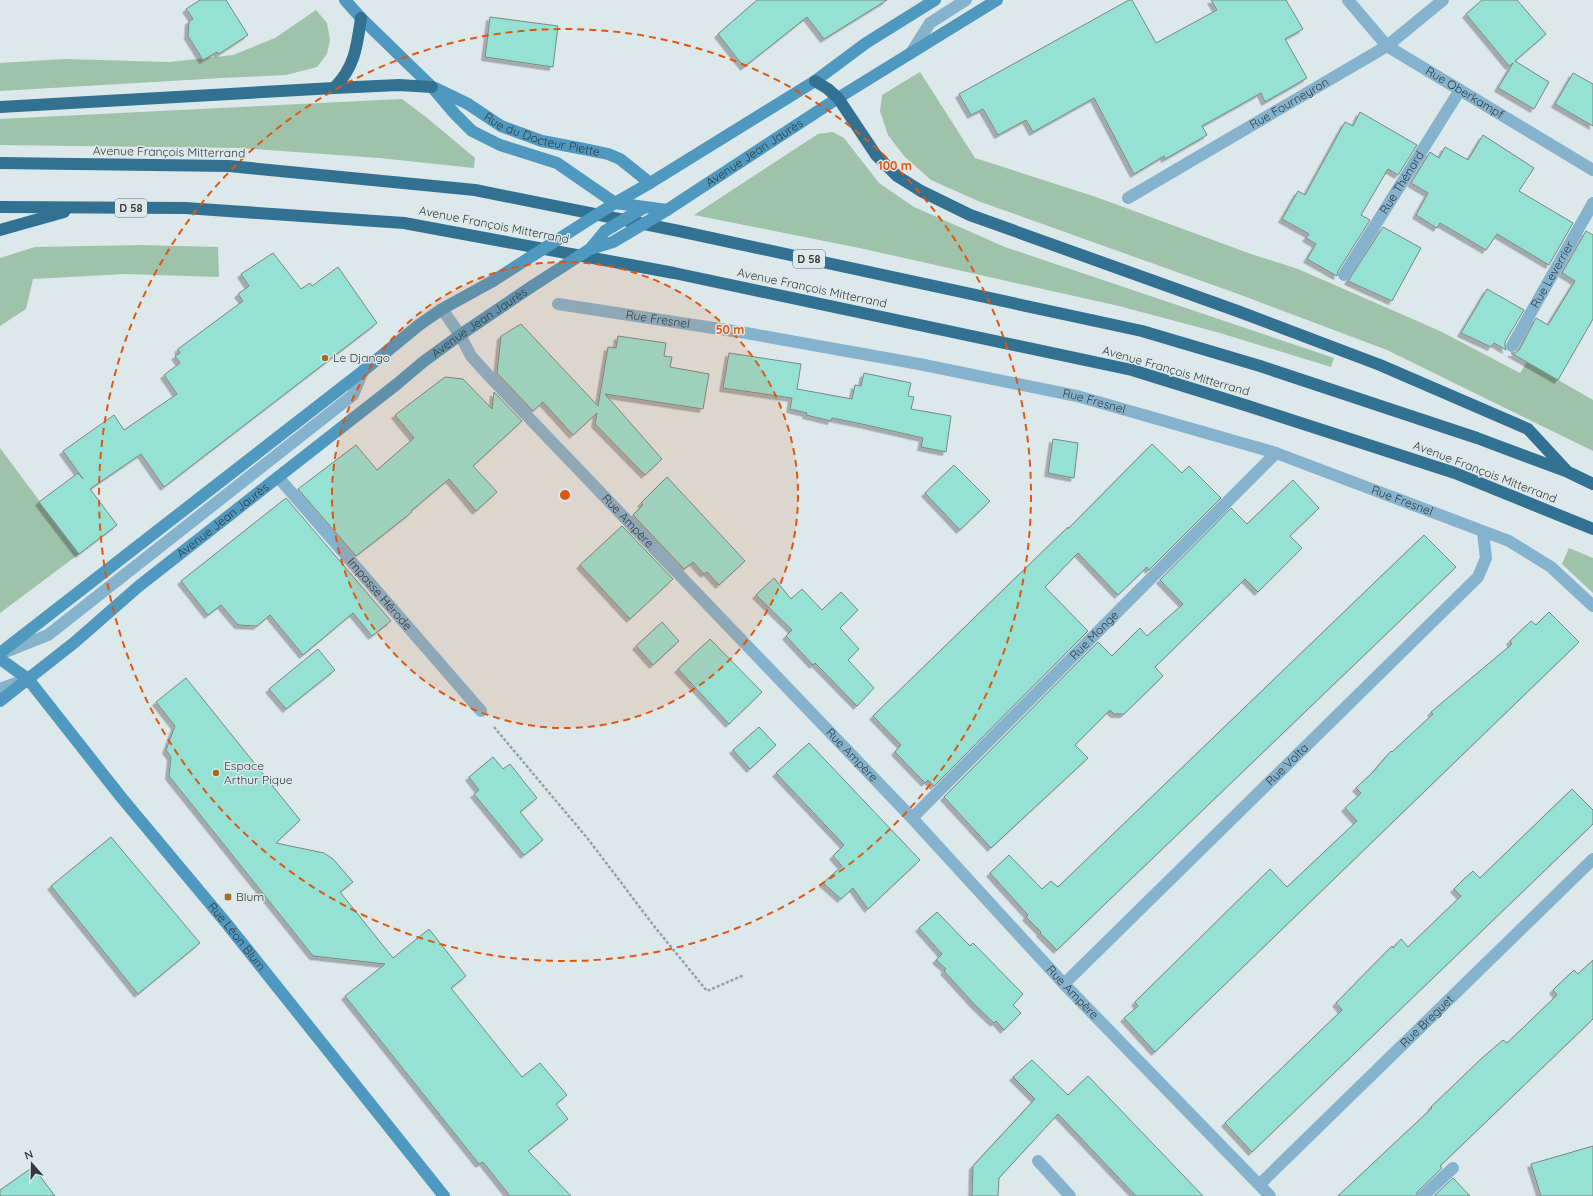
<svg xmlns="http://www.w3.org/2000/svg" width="1593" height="1196" viewBox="0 0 1593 1196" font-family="Quicksand,sans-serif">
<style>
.green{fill:#9ec2aa}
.building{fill:#95e2d5;stroke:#7c8684;filter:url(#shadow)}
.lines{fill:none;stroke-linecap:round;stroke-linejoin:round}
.path{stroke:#979fa1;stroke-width:2.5;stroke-dasharray:3 2;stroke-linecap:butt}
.lane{stroke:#85b3ce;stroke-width:12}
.street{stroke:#85b3ce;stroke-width:12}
.secondary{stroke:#4f98c0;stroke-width:12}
.highway{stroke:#327192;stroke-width:12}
.secondary-bridge{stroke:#4f98c0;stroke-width:12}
.ring{fill:none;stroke:#df570e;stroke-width:2;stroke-dasharray:7 5}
.poi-dot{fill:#9d7121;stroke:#dde8ea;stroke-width:1.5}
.labels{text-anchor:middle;stroke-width:3;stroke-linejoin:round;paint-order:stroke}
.shield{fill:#dde8ea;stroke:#676e6f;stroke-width:1}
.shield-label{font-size:11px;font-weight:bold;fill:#35393a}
.street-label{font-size:12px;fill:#35393a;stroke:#dde8ea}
.poi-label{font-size:12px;fill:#35393a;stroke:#dde8ea;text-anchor:start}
.centre{fill:#df570e;stroke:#dde8ea;stroke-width:2}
.ring-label{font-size:12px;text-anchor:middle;font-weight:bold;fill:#df570e;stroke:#dde8ea;stroke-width:3;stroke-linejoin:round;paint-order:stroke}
</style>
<defs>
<filter id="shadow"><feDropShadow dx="-3.5" dy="3.5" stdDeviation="0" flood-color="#0004"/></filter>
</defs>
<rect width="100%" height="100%" fill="#dde8ea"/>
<!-- green -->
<g class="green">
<path d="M316,10L327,23L330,40L327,54L317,67L286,75L222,78L0,91V63L65,59L170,62L233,55L275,38Z"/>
<path d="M920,72L975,158L1096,197L1251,254L1298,269L1440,331L1520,373L1527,362L1593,400V451L1387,350L1241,295L978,201L931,180L904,156L888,135L880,111L882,95Z"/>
<path d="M402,99L426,117L475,158L474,168L379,158L239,148L0,145V119Z"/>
<path d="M833,132L844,138L879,183L914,207L1005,247L1334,358L1331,367L1220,333L1119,306L864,249L694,215L818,134Z"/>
<path d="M140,245L218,247L219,277L125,274L33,279L26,309L0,326V258L35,247Z"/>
<path d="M0,448L79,554L0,613Z"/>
<path d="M1569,548L1593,558V593L1562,564Z"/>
</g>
<!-- building -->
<g class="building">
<path d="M200,0H226L248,35L219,54L217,52L203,60L188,36L189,21L193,19L186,9Z"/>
<path d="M757,0H887L824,39L807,17L744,67L718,34Z"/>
<path d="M1129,0H1132L1156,43L1217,10L1211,0H1286L1303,29L1285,39L1307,78L1265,102L1261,93L1202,126L1207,135L1165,159L1164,156L1134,174L1094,98L1033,132L1026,120L998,135L983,109L971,115L959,94Z"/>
<path d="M1482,0H1517L1546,34L1515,61L1549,82L1534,109L1498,88L1513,63L1509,66L1466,14Z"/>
<path d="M490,17L558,26L553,67L485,57Z"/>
<path d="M1573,73L1593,84V126L1555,104Z"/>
<path d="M1360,112L1417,145L1398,175L1388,169L1361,215L1370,220L1338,271L1337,276L1307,259L1316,244L1306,238L1309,234L1282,219L1298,191L1305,195L1345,122L1353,126Z"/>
<path d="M1483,135L1534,168L1519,191L1573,223L1549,265L1497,234L1486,250L1440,223L1437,228L1416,215L1428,193L1411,183L1430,152L1439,158L1445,147L1468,160Z"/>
<path d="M1383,227L1421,248L1392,301L1348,281Z"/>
<path d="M1586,231L1593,235V319L1558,380L1511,353H1515L1519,350L1536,318L1548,325L1575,281L1562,273Z"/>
<path d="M273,253L301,289L310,283L312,286L338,267L377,323L164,487L141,454L90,489L117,525L79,554L39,502L78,473L83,479L63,451L114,415L124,430L177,394L164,375L180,363L175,356L180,353L178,349L243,301L238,294L249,286L241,274Z"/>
<path d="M1487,289L1524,310L1505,342V346L1506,350L1494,343L1491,347L1461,333Z"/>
<path d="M521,324L598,406L608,347L616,348L618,336L666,343L664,356L672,357L670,367L709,374L703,409L605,394L662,459L645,475L595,424L597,413L573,435L543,402L533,411L497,373L501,336Z"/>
<path d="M729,353L801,364L797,389L852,399L855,385L861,386L864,373L911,383L908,396L914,397L911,409L951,416L946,452L921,447L923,438L862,424L832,418L831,421L806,415L807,413L790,409L792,398L723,388Z"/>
<path d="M445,377L463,379L492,409L494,392L522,421L473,466L497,492L476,511L449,479L411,511L412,512L356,556L298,489L356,445L377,470L414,438L395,415Z"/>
<path d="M1053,439L1078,443L1074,478L1048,473Z"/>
<path d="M1152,444L1182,473L1189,466L1221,498L1149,570L1147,567L1118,595L1078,553L1045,587L1088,631L934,786L928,780L925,783L895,752L901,745L873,716L1068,527V529Z"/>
<path d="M954,465L990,501L960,530L925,493Z"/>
<path d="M667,477L745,561L719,585L707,572L704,574L693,562L684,569L633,515L643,505L641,503Z"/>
<path d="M1293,480L1319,508L1290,536L1302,548L1258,592L1245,579L1155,667L1163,676L1124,714H1114L1110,710L1075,745L1088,758L991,848L944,797L1098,642L1112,656L1140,628L1147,636L1183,604L1160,580L1231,508L1247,524Z"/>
<path d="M286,498L391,621L372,636L353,613L303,655L270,615L257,626L238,625L221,605L208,615L181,581Z"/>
<path d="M622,526L673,579L630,619L580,565Z"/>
<path d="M1424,535L1456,567L1057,950L1040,933L1041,932L1026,917L1028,915L990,873L1009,855L1042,889L1051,881L1058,887Z"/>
<path d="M774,578L791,599L802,589L822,610L841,592L858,610L840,628L859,649L848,660L874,688L857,706L815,663L813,665L786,636L792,630L756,595Z"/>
<path d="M1549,612L1579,642L1155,1052L1124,1018L1138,1006L1135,1002L1270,869L1287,887L1357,821L1345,808L1361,793L1356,788L1373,772L1391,751L1392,752L1433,714L1431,712L1512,644L1510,641L1531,621L1536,625Z"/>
<path d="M662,622L679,641L653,665L636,646Z"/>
<path d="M710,639L762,692L729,724L678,669Z"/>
<path d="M318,649L335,670L286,709L269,689Z"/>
<path d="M186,678L300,820L276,843L324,853L333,859L353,882L340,892L393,958L429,929L466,976L451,988L522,1077L540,1063L567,1095L556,1104L568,1119L528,1151L571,1196H510L483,1162L479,1164L345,996L385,964L313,956L169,776L171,757L166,750L175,726L156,702Z"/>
<path d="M759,727L776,745L750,769L733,750Z"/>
<path d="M809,743L920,860L868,909L853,888L841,899L823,883L842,866L833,856L844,845L776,773Z"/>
<path d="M493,757L503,769L510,764L537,798L520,812L543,840L524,855L474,794L479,790L469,777Z"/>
<path d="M1572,789L1593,810V824L1252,1152L1225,1123L1342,1010L1336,1003L1392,946L1393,948L1401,939L1408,947L1461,896L1454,889L1464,879L1473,871L1480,878Z"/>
<path d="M111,837L200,943L138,994L51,886Z"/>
<path d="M937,912L970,946L973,943L1023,994L1013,1005L1021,1013L1004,1030L996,1021L994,1023L975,1005L944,971L946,969L936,960L942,954L919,928Z"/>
<path d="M1593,960V1019L1440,1166L1442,1168L1418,1191L1416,1196H1338L1432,1108L1431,1107L1481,1059L1503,1040L1507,1043L1527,1024L1557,995L1553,990L1574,970L1578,974Z"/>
<path d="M1032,1060L1068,1095L1088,1076L1203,1196H1136L1058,1114L999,1178L998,1196H972L973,1166L1035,1099L1013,1077Z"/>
<path d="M1593,1146V1196H1541L1531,1164Z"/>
<path d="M33,1167L55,1196H0V1190Z"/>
<path d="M1453,1178L1470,1196H1434Z"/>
</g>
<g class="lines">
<!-- path -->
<path class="path" d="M494,727L588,839L654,926L707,991L744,975"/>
<!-- lane -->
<g class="lane">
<path d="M911,53L930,23L966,0"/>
<path id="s1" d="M278,477L481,711"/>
<path d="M3,653L48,635L353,395L363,371"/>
<path d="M0,689L25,680"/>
<path d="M1038,1161L1070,1196"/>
<path d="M1423,1196L1453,1168"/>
</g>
<!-- street -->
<g class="street">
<path id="s2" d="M1348,0L1387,46L1593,170"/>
<path id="s3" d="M1128,198L1387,46L1443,0"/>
<path id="s4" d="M1344,275L1460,90"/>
<path id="s5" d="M558,304L746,333L919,364L1077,396L1276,453L1509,541L1551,567L1593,606"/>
<path id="s6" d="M442,309L460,335L471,356L489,376L912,818L1064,984L1270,1196"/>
<path id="s7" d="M1512,346L1593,203"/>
<path id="s8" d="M912,818L1276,453"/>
<path id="s9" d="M1064,984L1478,577L1486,558L1483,533"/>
<path id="s10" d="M1260,1184L1593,859"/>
</g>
<!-- secondary -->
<g class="secondary">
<path id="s11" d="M345,0L361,18L432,87L455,114L472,131L500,145L557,163L615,203L667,210L838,98L997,0"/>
<path id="s12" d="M435,88L468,104L501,126L542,141L584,149L608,154L620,159L650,183"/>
<path d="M615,203L650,183L815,81L866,43L935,0"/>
<path d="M0,653L363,371L419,325L442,309L493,281"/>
<path id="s13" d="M0,659L28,679L121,797L227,924L444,1196"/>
<path id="s14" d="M0,701L75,642L139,586L397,384L423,362L460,335L531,287"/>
</g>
<!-- highway -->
<g class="highway">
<path d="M815,81L828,89L838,98L876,155L897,176L921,191L970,215L1240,312L1380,365L1528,429L1566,470"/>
<path d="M334,88C355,67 357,46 361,18"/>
<path d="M0,107L334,88L399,85L432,87"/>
<path d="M0,163L229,166L475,190L679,231L1142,331L1260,366L1477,438L1568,472L1593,484"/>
<path d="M0,207L185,208L404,223L674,273L1132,370L1248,406L1455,473L1593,529"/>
<path d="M0,230L64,212"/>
</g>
<!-- secondary-bridge -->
<g class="secondary-bridge">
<path d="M590,249L605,231L645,207"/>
<path d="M493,281L615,203"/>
<path d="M531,287L590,249L613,242L667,210"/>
</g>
</g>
<!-- distance rings -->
<circle cx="565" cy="495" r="233" fill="#df570e" fill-opacity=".12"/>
<g class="ring">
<circle cx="565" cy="495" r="233"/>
<circle cx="565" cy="495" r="466"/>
</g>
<!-- markers -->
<g class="poi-dot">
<circle cx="325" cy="358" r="4"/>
<circle cx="216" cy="773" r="4"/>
<rect x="224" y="893" width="8" height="8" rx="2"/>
</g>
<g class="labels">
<!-- shield labels -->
<g class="shield">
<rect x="115" y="199" width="32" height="18" rx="3"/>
<rect x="793" y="250" width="32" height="18" rx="3"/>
</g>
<g class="shield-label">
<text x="131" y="212">D 58</text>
<text x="809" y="263">D 58</text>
</g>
<!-- street labels -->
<g class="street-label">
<text dy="4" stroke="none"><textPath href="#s2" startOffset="151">Rue Oberkampf</textPath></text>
<text dy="4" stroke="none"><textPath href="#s3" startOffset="187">Rue Fourneyron</textPath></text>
<text dy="4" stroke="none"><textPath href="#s12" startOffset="118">Rue du Docteur Piette</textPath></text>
<text transform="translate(169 152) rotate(1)" y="4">Avenue François Mitterrand</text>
<text dy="4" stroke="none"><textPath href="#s11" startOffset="501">Avenue Jean Jaurès</textPath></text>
<text dy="4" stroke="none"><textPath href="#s4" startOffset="109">Rue Thénard</textPath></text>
<text transform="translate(494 225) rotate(11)" y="4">Avenue François Mitterrand</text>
<text dy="4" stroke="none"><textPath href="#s7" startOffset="82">Rue Leverrier</textPath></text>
<text transform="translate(812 288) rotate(12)" y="4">Avenue François Mitterrand</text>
<text dy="4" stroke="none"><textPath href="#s5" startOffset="101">Rue Fresnel</textPath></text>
<text dy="4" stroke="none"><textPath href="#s14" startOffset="611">Avenue Jean Jaurès</textPath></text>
<text transform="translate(1176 371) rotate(16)" y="4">Avenue François Mitterrand</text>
<text dy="4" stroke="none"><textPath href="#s5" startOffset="545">Rue Fresnel</textPath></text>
<text transform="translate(1485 472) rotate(21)" y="4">Avenue François Mitterrand</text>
<text dy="4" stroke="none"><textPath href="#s5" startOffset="869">Rue Fresnel</textPath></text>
<text dy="4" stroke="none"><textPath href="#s14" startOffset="287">Avenue Jean Jaurès</textPath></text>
<text dy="4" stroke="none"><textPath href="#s6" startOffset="283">Rue Ampère</textPath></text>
<text dy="4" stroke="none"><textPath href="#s1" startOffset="155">Impasse Hérode</textPath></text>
<text dy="4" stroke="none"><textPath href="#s8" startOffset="258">Rue Monge</textPath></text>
<text dy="4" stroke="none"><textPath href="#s6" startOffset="607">Rue Ampère</textPath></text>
<text dy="4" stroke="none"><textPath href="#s9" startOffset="313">Rue Volta</textPath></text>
<text dy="4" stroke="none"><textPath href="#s13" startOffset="366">Rue Léon Blum</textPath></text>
<text dy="4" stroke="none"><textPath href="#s6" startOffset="931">Rue Ampère</textPath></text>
<text dy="4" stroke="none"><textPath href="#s10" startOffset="233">Rue Breguet</textPath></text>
</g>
<!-- poi labels -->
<g class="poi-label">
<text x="333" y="362">Le Django</text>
<text x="224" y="770">Espace<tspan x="224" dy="14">Arthur Pique</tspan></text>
<text x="236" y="901">Blum</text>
</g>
</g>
<circle cx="565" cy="495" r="6" class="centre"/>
<g class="ring-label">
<text x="895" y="170">100 m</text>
<text x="730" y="334">50 m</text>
</g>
<!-- north arrow -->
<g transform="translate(32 1164) rotate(340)" stroke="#dde8ea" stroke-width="3" paint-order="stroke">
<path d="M0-3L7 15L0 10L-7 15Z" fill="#35393a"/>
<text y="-6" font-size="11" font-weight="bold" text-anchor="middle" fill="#35393a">N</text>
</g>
</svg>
